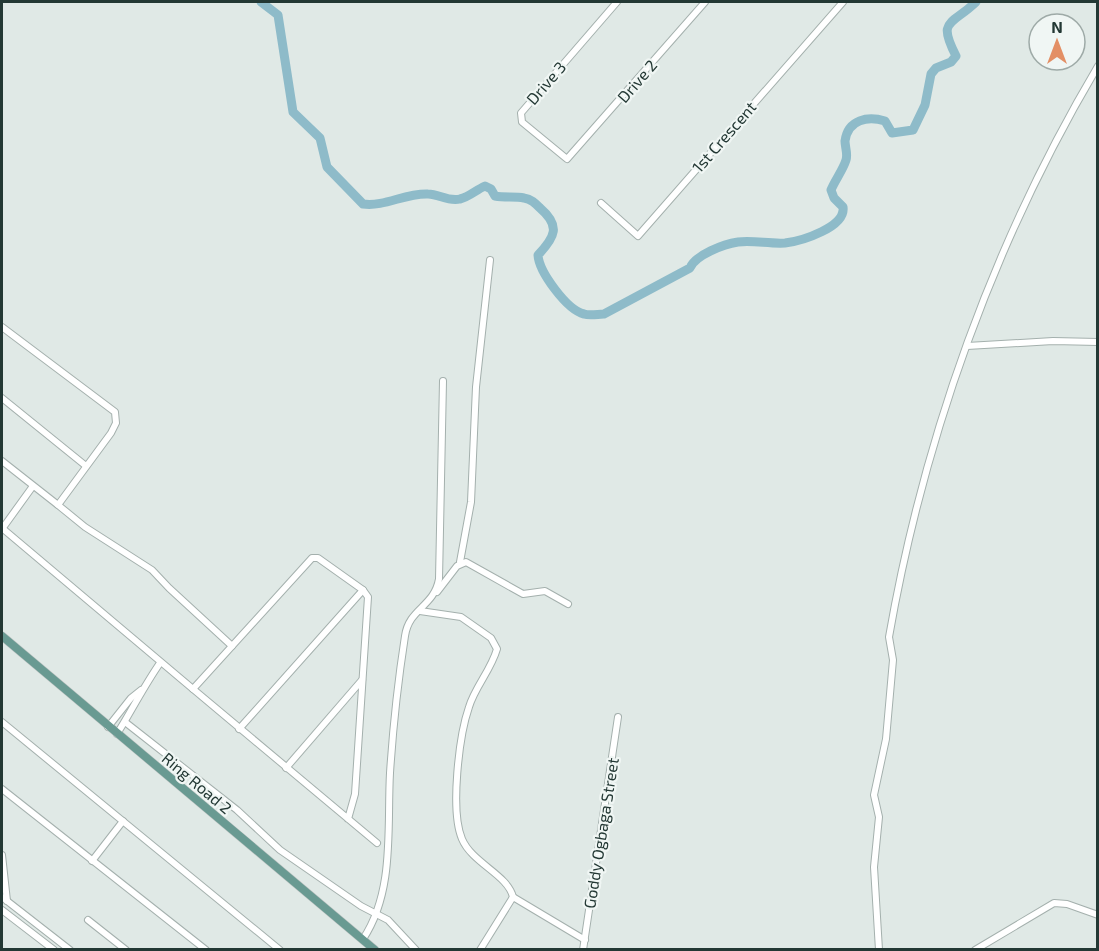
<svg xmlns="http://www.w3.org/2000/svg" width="1099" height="951" viewBox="0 0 1099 951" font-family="'Exo 2',sans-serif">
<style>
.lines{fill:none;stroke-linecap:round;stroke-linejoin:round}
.river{stroke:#8ebbc9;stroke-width:9}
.minor-casing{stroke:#a4b0ad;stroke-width:8}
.major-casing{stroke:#bdc3c2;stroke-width:9}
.minor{stroke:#fff;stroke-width:6}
.major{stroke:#699a92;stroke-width:8}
.labels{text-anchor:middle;stroke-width:4.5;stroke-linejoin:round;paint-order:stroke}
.street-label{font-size:16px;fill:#233834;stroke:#f0f6f4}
</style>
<rect width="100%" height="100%" fill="#e0e9e6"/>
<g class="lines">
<!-- river -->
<path class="river" d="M261,2L278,15L293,112L320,138L327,167L363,204C385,207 405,193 428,194C439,194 448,202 460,199C469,197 476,190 485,186L491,189L495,196C505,198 515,196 524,198C531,199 535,203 540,208C561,226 555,237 538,255C539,272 567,310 584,314C590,316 598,314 604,314L690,268C695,255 724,244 738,242C753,240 769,244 785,243C802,241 846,227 843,207L834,198L831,190C835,180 843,170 846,160C848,154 845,147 845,141C848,119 868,116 885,121L892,133L913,130L925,105L931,74L936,68L951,62L956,56C937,19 951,26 976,2"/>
<defs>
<g id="minor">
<path d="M617,2L521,113L522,122L567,159L705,2"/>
<path d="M601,203L638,236L843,2"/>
<path d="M2,327L115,412L116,423L111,433L58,505L85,527L152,570L169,588L232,646"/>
<path d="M967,346L1053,341L1098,342"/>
<path d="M2,398L86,466"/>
<path d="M2,461L58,505"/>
<path d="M2,528L193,689"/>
<path d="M2,529L33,486"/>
<path d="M460,562L471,502L476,387L490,260"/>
<path d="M437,592L457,566L466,562L523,594L545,591L568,604"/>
<path d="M420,611L461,617L491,638L497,649C491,670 475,687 469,707C459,736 450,811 462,839C472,863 508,875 513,897L480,950"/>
<path d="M2,722L280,950"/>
<path d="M125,722L237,810L280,850L361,906L388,920L416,950"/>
<path d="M108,727L131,698L141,690"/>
<path d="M239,729L363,590"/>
<path d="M117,734C132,710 144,686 160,663"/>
<path d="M286,768L362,680"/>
<path d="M2,789L206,950"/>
<path d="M348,819L355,794L368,597L363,590L318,558H312L193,689L377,843"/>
<path d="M2,855L7,901"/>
<path d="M92,861L123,821"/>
<path d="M2,897L70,950"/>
<path d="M513,897L585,940"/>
<path d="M2,910L54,950"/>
<path d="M88,920L126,950"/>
<path d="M363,939C395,891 387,827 390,773C393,727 398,681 405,636C409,608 434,607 439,579L443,381"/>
<path d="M583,950L618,717"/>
<path d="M879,950L874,867L879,817L874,795L886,739L893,660L889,637C924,437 994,241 1098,66"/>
<path d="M975,950L1054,903L1067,904L1098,915"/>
</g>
<path id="major" d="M2,636L375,950"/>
</defs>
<!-- minor casing -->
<use href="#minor" class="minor-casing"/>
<!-- major casing -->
<use href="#major" class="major-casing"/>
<!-- minor -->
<use href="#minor" class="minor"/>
<!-- major -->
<use href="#major" class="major"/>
</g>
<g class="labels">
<!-- street labels -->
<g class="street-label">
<text transform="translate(637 81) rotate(-49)" y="6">Drive 2</text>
<text transform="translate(546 83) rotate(-49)" y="6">Drive 3</text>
<text transform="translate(724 137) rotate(-49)" y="6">1st Crescent</text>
<text transform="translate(197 783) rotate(40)" y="6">Ring Road 2</text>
<text transform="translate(601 833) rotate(-81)" y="6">Goddy Ogbaga Street</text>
</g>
</g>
<!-- border -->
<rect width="1099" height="951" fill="none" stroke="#233834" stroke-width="6"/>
<!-- north arrow -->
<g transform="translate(1057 42)"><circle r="28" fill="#f0f6f4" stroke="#9eaaa7" stroke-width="1.5"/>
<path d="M0-4.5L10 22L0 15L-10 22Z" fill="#e38f65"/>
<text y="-9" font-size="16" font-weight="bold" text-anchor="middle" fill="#233834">N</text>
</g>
</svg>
